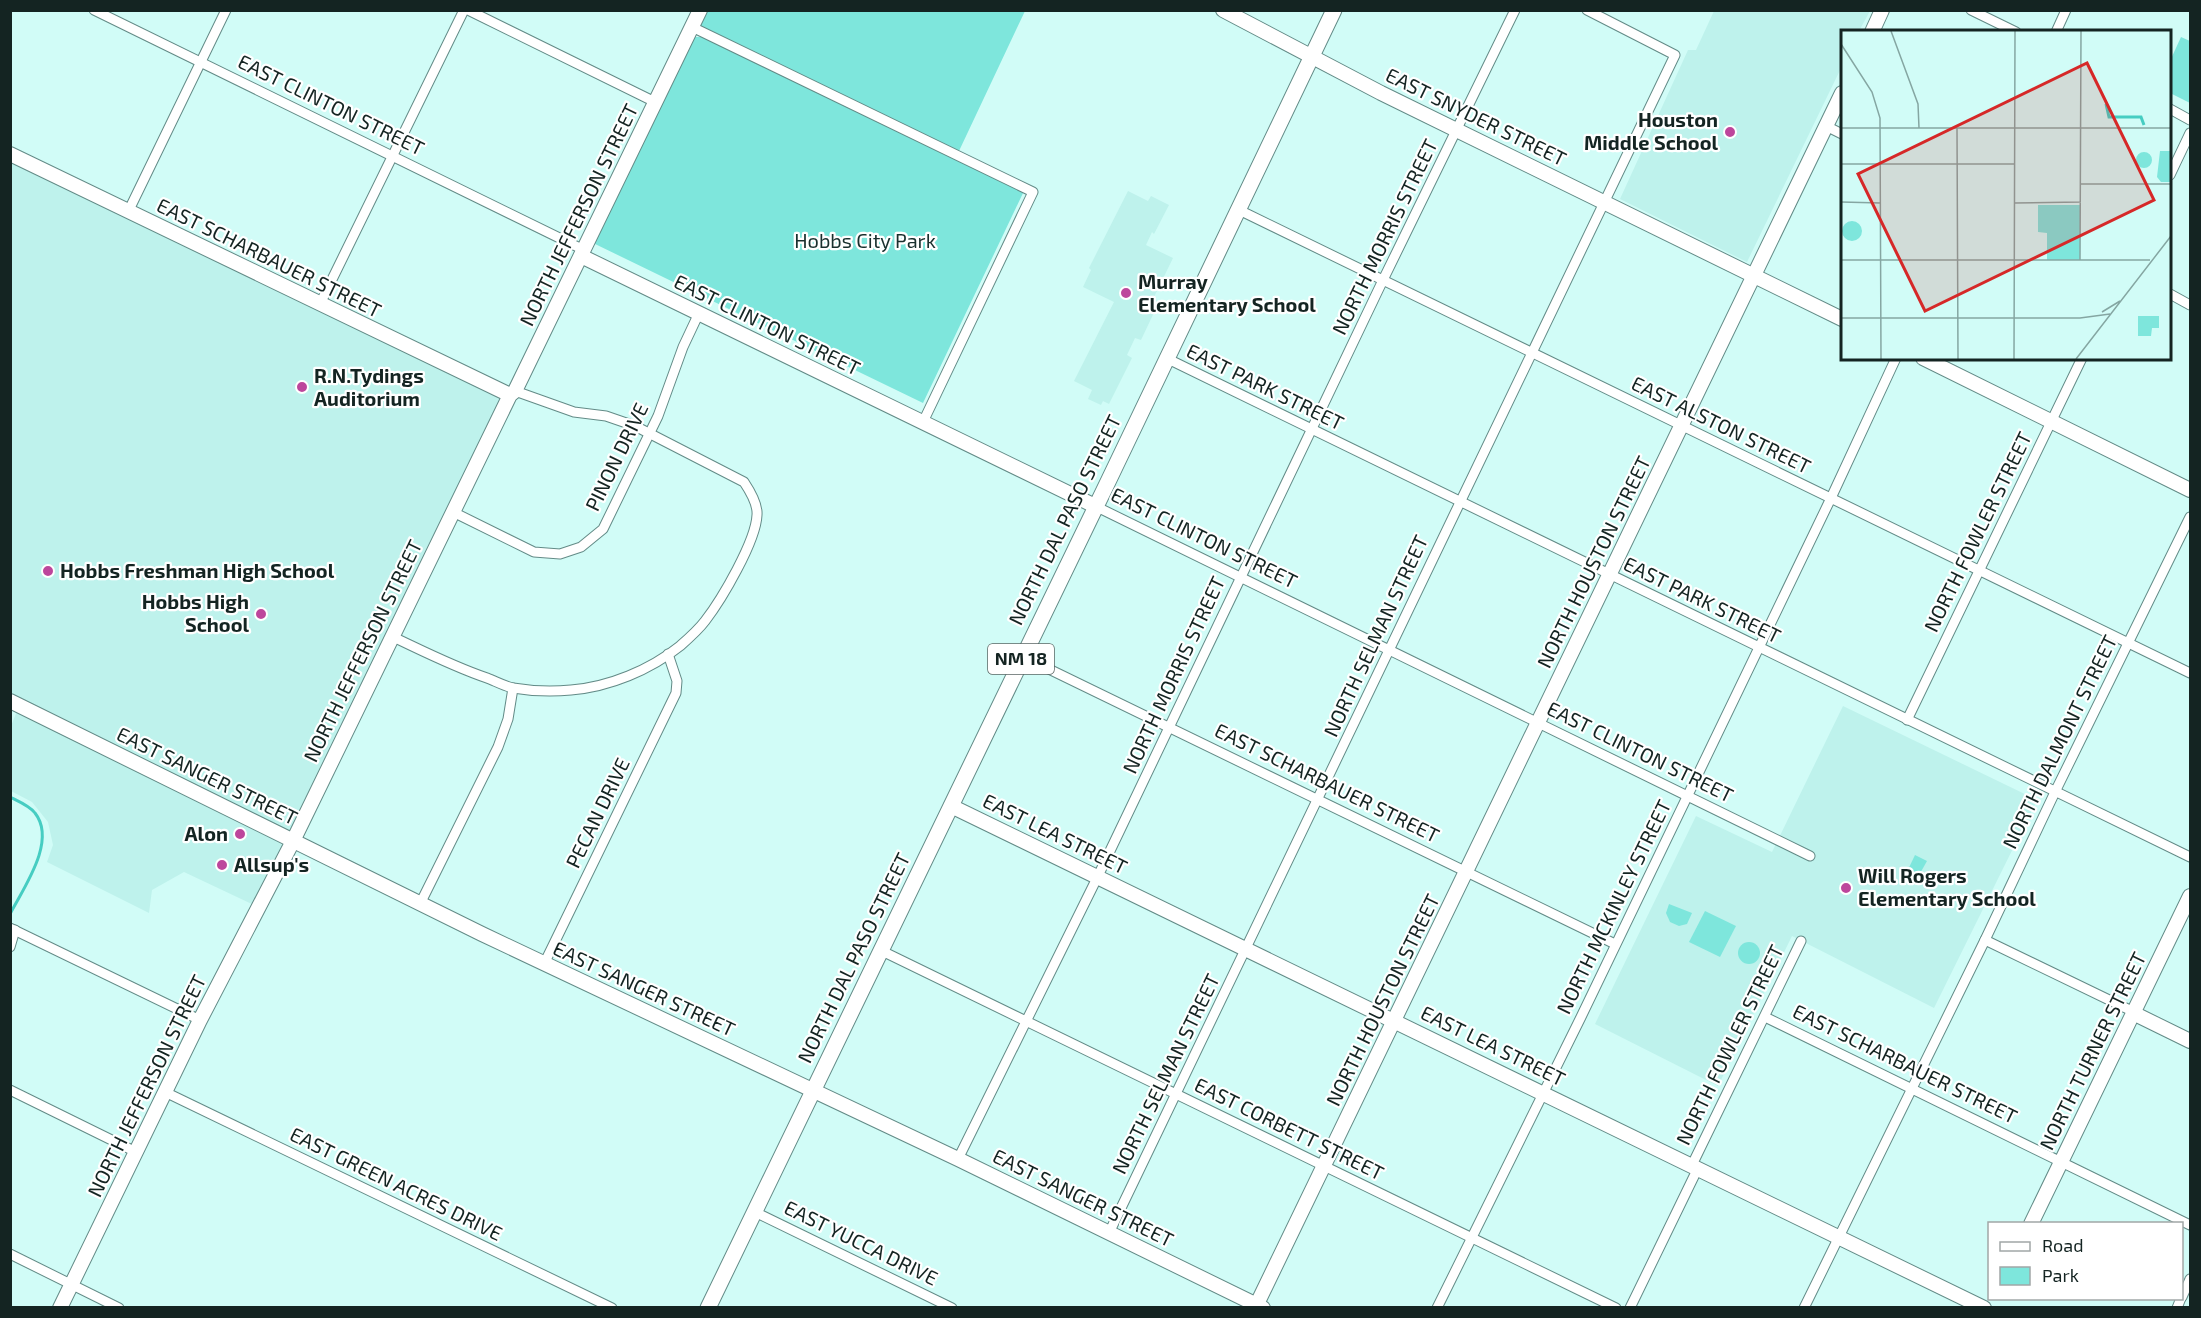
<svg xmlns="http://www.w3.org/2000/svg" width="2201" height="1318" viewBox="0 0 2201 1318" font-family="'Exo 2',sans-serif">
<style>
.built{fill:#bef2ec}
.green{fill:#7ee6dc}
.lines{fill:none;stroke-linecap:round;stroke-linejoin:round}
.stream{stroke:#46cdc2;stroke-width:3}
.street-casing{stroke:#638b87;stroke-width:11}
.secondary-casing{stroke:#638b87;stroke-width:16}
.primary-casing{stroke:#638b87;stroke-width:17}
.street{stroke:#fff;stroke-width:9}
.secondary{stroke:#fff;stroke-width:14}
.primary{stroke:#fff;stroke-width:15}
.poi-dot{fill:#bd469c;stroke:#fff;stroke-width:2}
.labels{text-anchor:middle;stroke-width:4.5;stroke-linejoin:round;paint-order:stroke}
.shield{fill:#fff;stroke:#5a6664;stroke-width:1.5}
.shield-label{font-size:18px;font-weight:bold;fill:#142422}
.street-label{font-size:20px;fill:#142422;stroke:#fff}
.poi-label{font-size:20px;font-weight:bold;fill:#142422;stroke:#fff;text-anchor:start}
.park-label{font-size:20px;fill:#19302e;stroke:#fff}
.inset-river{fill:none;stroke:#46cdc2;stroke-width:3}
.inset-road{fill:none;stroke:#85a6a2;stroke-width:1.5}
.view{fill:#d62828;fill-opacity:0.15;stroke:#d62828;stroke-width:3}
.inset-edge{fill:none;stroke:#142422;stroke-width:3}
</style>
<rect width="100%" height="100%" fill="#d1fcf7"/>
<!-- built -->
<g class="built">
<path d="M1714,11H1870L1859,31L1842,32V66L1747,262L1620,199L1688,50H1696Z"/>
<path d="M10,154L510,395L258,907L184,872L152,890L149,913L47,862L53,845L48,822L32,802L11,791V726L19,706L10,701Z"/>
<path d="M1128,191L1148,201L1151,196L1169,205L1154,234L1152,232L1146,245L1173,258L1153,299L1159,302L1141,340L1135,338L1127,355L1132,358L1109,404L1103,401L1101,405L1088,399L1092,390L1074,381L1114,302L1083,287L1091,270L1089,268Z"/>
<path d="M1843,706L2033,798L2035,804L1934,1008L1792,936L1718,1086L1595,1024L1696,816L1772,852Z"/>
</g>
<!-- green -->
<g class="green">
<path d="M704,11H1025L959,151L1024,191L923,403L593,243L687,37H702L694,32Z"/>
<path d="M2181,37L2190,41V103L2170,93V61Z"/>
<path d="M1915,855L1927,861L1914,884L1911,885L1906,883L1904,878Z"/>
<path d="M1669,904L1692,913L1687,924L1679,926L1670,922L1666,913Z"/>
<path d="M1705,911L1736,926L1720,957L1689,942Z"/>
<circle cx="1749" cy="953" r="11"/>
</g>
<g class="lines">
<!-- stream -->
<path class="stream" d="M10,797C18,801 30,806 35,813C57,841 24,887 10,914"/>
<defs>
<g id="street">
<path d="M94,10L584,250"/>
<path d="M468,10L655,102"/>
<path d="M1971,10L2016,32"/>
<path d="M692,27L1033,192L923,422"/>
<path d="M2056,32L2066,10"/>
<path d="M2170,109L2190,120"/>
<path d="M1826,126L1842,134"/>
<path d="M2170,175L2190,133"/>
<path d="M1237,209L2190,673"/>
<path d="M128,212L226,10"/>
<path d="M2170,294L2190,305"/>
<path d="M320,304L464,10"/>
<path d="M1166,358L2190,857"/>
<path d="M1095,506L1810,856"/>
<path d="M453,512L534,552L560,554L581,547L603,529L658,416L683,347L699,313"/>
<path d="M391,636C423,651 454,667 487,678C495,681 504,686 513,688C531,691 552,692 571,690C609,687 650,670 680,646C688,639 699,629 705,621C722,599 756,541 757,515C758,504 750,491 744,482L635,426L606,416L574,412L515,391"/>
<path d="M1022,656L1615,944"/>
<path d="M1907,720L2082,358"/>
<path d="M420,904L498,747L508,719L513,688"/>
<path d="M10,928L200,1020"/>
<path d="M1985,940L2134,1012"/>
<path d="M10,947L15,930"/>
<path d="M882,951L1616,1308"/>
<path d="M544,964L676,693L677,681L668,654"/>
<path d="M1765,1017L2190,1225"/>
<path d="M10,1090L136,1152"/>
<path d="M165,1092L612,1308"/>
<path d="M958,1159L1098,876L1383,280L1515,10"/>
<path d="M1692,1165L1801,941"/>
<path d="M755,1212L952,1308"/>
<path d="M1109,1233L1675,55L1587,10"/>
<path d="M10,1254L119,1308"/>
<path d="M2182,1297L2190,1279"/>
<path d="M1437,1308L1581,1017L1831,498L1896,358"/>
<path d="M1630,1308L1698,1168"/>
<path d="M1804,1308L1985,940L2055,792L2190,517"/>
<path d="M2177,1308L2181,1298"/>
</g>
<g id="secondary">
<path d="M1223,10L1381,93L1842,319"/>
<path d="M1872,32L1882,10"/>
<path d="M10,154L510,395"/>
<path d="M581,256L1095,506"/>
<path d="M1923,358L2190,490"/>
<path d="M10,701L482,934L958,1159L1263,1308"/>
<path d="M951,806L1984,1308"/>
<path d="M2134,1012L2135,1014L2190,1041"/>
<path d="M2031,1224L2190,896"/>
<path d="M1257,1304L1842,93"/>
<path d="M60,1308L200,1020L293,841L510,395L515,391L700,10"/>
</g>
<path id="primary" d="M708,1308C917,875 1128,444 1334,10"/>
</defs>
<!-- street casing -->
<use href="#street" class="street-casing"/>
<!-- secondary casing -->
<use href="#secondary" class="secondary-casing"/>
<!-- primary casing -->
<use href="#primary" class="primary-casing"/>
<!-- street -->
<use href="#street" class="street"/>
<!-- secondary -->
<use href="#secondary" class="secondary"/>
<!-- primary -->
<use href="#primary" class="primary"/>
</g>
<!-- markers -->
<g class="poi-dot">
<circle cx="1730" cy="132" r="6"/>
<circle cx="1126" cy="293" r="6"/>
<circle cx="302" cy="387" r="6"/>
<circle cx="48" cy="571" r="6"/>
<circle cx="261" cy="614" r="6"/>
<circle cx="240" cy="834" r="6"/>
<circle cx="222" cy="865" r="6"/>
<circle cx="1846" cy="888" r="6"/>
</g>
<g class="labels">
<!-- shield labels -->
<rect class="shield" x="988" y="644" width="66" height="30" rx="4.5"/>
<g class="shield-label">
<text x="1021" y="665">NM 18</text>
</g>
<!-- street labels -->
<g class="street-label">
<text transform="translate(331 105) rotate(26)" y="7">EAST CLINTON STREET</text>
<text transform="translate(1476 117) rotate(26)" y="7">EAST SNYDER STREET</text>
<text transform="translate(579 215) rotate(-64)" y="7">NORTH JEFFERSON STREET</text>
<text transform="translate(1385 237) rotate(-64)" y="7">NORTH MORRIS STREET</text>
<text transform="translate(269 258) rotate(26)" y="7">EAST SCHARBAUER STREET</text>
<text transform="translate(767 325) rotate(26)" y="7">EAST CLINTON STREET</text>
<text transform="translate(1265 387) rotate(26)" y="7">EAST PARK STREET</text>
<text transform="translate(1721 425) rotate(26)" y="7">EAST ALSTON STREET</text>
<text transform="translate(617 457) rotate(-64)" y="7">PINON DRIVE</text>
<text transform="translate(1065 520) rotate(-64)" y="7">NORTH DAL PASO STREET</text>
<text transform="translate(1978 532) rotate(-64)" y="7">NORTH FOWLER STREET</text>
<text transform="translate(1204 538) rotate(26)" y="7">EAST CLINTON STREET</text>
<text transform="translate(1594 562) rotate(-64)" y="7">NORTH HOUSTON STREET</text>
<text transform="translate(1702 600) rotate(26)" y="7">EAST PARK STREET</text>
<text transform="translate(1376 636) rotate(-65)" y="7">NORTH SELMAN STREET</text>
<text transform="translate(363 651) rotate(-64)" y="7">NORTH JEFFERSON STREET</text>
<text transform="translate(1174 675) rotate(-65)" y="7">NORTH MORRIS STREET</text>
<text transform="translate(2060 742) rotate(-64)" y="7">NORTH DALMONT STREET</text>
<text transform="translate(1640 752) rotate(26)" y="7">EAST CLINTON STREET</text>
<text transform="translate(207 776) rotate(26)" y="7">EAST SANGER STREET</text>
<text transform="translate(1327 783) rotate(26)" y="7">EAST SCHARBAUER STREET</text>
<text transform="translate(598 813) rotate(-64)" y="7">PECAN DRIVE</text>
<text transform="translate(1055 834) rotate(26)" y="7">EAST LEA STREET</text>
<text transform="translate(1614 907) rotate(-64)" y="7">NORTH MCKINLEY STREET</text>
<text transform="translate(854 958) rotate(-64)" y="7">NORTH DAL PASO STREET</text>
<text transform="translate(644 989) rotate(25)" y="7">EAST SANGER STREET</text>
<text transform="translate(1383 1000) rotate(-64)" y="7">NORTH HOUSTON STREET</text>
<text transform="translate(1730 1045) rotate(-64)" y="7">NORTH FOWLER STREET</text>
<text transform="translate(1493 1046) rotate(26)" y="7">EAST LEA STREET</text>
<text transform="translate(2093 1051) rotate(-64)" y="7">NORTH TURNER STREET</text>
<text transform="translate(1905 1064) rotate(26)" y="7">EAST SCHARBAUER STREET</text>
<text transform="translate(1166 1074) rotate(-64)" y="7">NORTH SELMAN STREET</text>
<text transform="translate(147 1086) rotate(-64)" y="7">NORTH JEFFERSON STREET</text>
<text transform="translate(1289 1129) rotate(26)" y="7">EAST CORBETT STREET</text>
<text transform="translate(396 1184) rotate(26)" y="7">EAST GREEN ACRES DRIVE</text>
<text transform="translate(1083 1198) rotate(26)" y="7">EAST SANGER STREET</text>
<text transform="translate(861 1243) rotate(26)" y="7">EAST YUCCA DRIVE</text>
</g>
<!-- poi labels -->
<g class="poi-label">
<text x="1718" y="127" text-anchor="end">Houston<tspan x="1718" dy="23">Middle School</tspan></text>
<text x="1138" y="289">Murray<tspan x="1138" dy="23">Elementary School</tspan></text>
<text x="314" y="383">R.N.Tydings<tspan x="314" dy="23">Auditorium</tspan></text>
<text x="60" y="578">Hobbs Freshman High School</text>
<text x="249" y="609" text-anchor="end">Hobbs High<tspan x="249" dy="23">School</tspan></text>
<text x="228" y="841" text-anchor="end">Alon</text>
<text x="234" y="872">Allsup's</text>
<text x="1858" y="883">Will Rogers<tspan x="1858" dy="23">Elementary School</tspan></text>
</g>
<!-- park labels -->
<g class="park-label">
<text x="865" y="248">Hobbs City Park</text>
</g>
</g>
<!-- overview -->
<g transform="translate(1841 30)">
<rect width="330" height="330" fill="#d1fcf7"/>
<path d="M319,121H330V152H320L316,147ZM295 130a8 8 0 1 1 16 0a8 8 0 1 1-16 0ZM197,175H239V230H206V203L197,202ZM1 201a10 10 0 1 1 20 0a10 10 0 1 1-20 0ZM297,286H318V298H311L310,306H297Z" fill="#7ee6dc"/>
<path class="inset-river" d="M265,74L268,87H300L303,95"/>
<path class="inset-road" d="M50,1L77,74L78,98M0,14L31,62L39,88L40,329M0,98H330M116,98L117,329M0,134H173M240,154H330M0,172L40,173M173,173L240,172M0,230H309M239,230L240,1M261,282L279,271M0,288H239L269,284M173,329L174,1M235,329L330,206"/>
<path class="view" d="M246,33L313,170L84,281L17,144Z"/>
<rect width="330" height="330" class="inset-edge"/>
</g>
<!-- border -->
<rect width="2201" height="1318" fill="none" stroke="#142422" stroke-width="24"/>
<!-- legend -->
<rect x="1988" y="1222" width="195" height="78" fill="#ffffff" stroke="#a1a7a7" stroke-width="1.5"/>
<rect x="2000" y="1242" width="30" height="9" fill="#ffffff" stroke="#a1a7a7" stroke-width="1.5"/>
<text x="2042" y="1252" font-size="18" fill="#142422">Road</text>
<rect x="2000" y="1267" width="30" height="18" fill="#7ee6dc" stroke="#a1a7a7" stroke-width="1.5"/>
<text x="2042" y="1282" font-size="18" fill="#142422">Park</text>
</svg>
